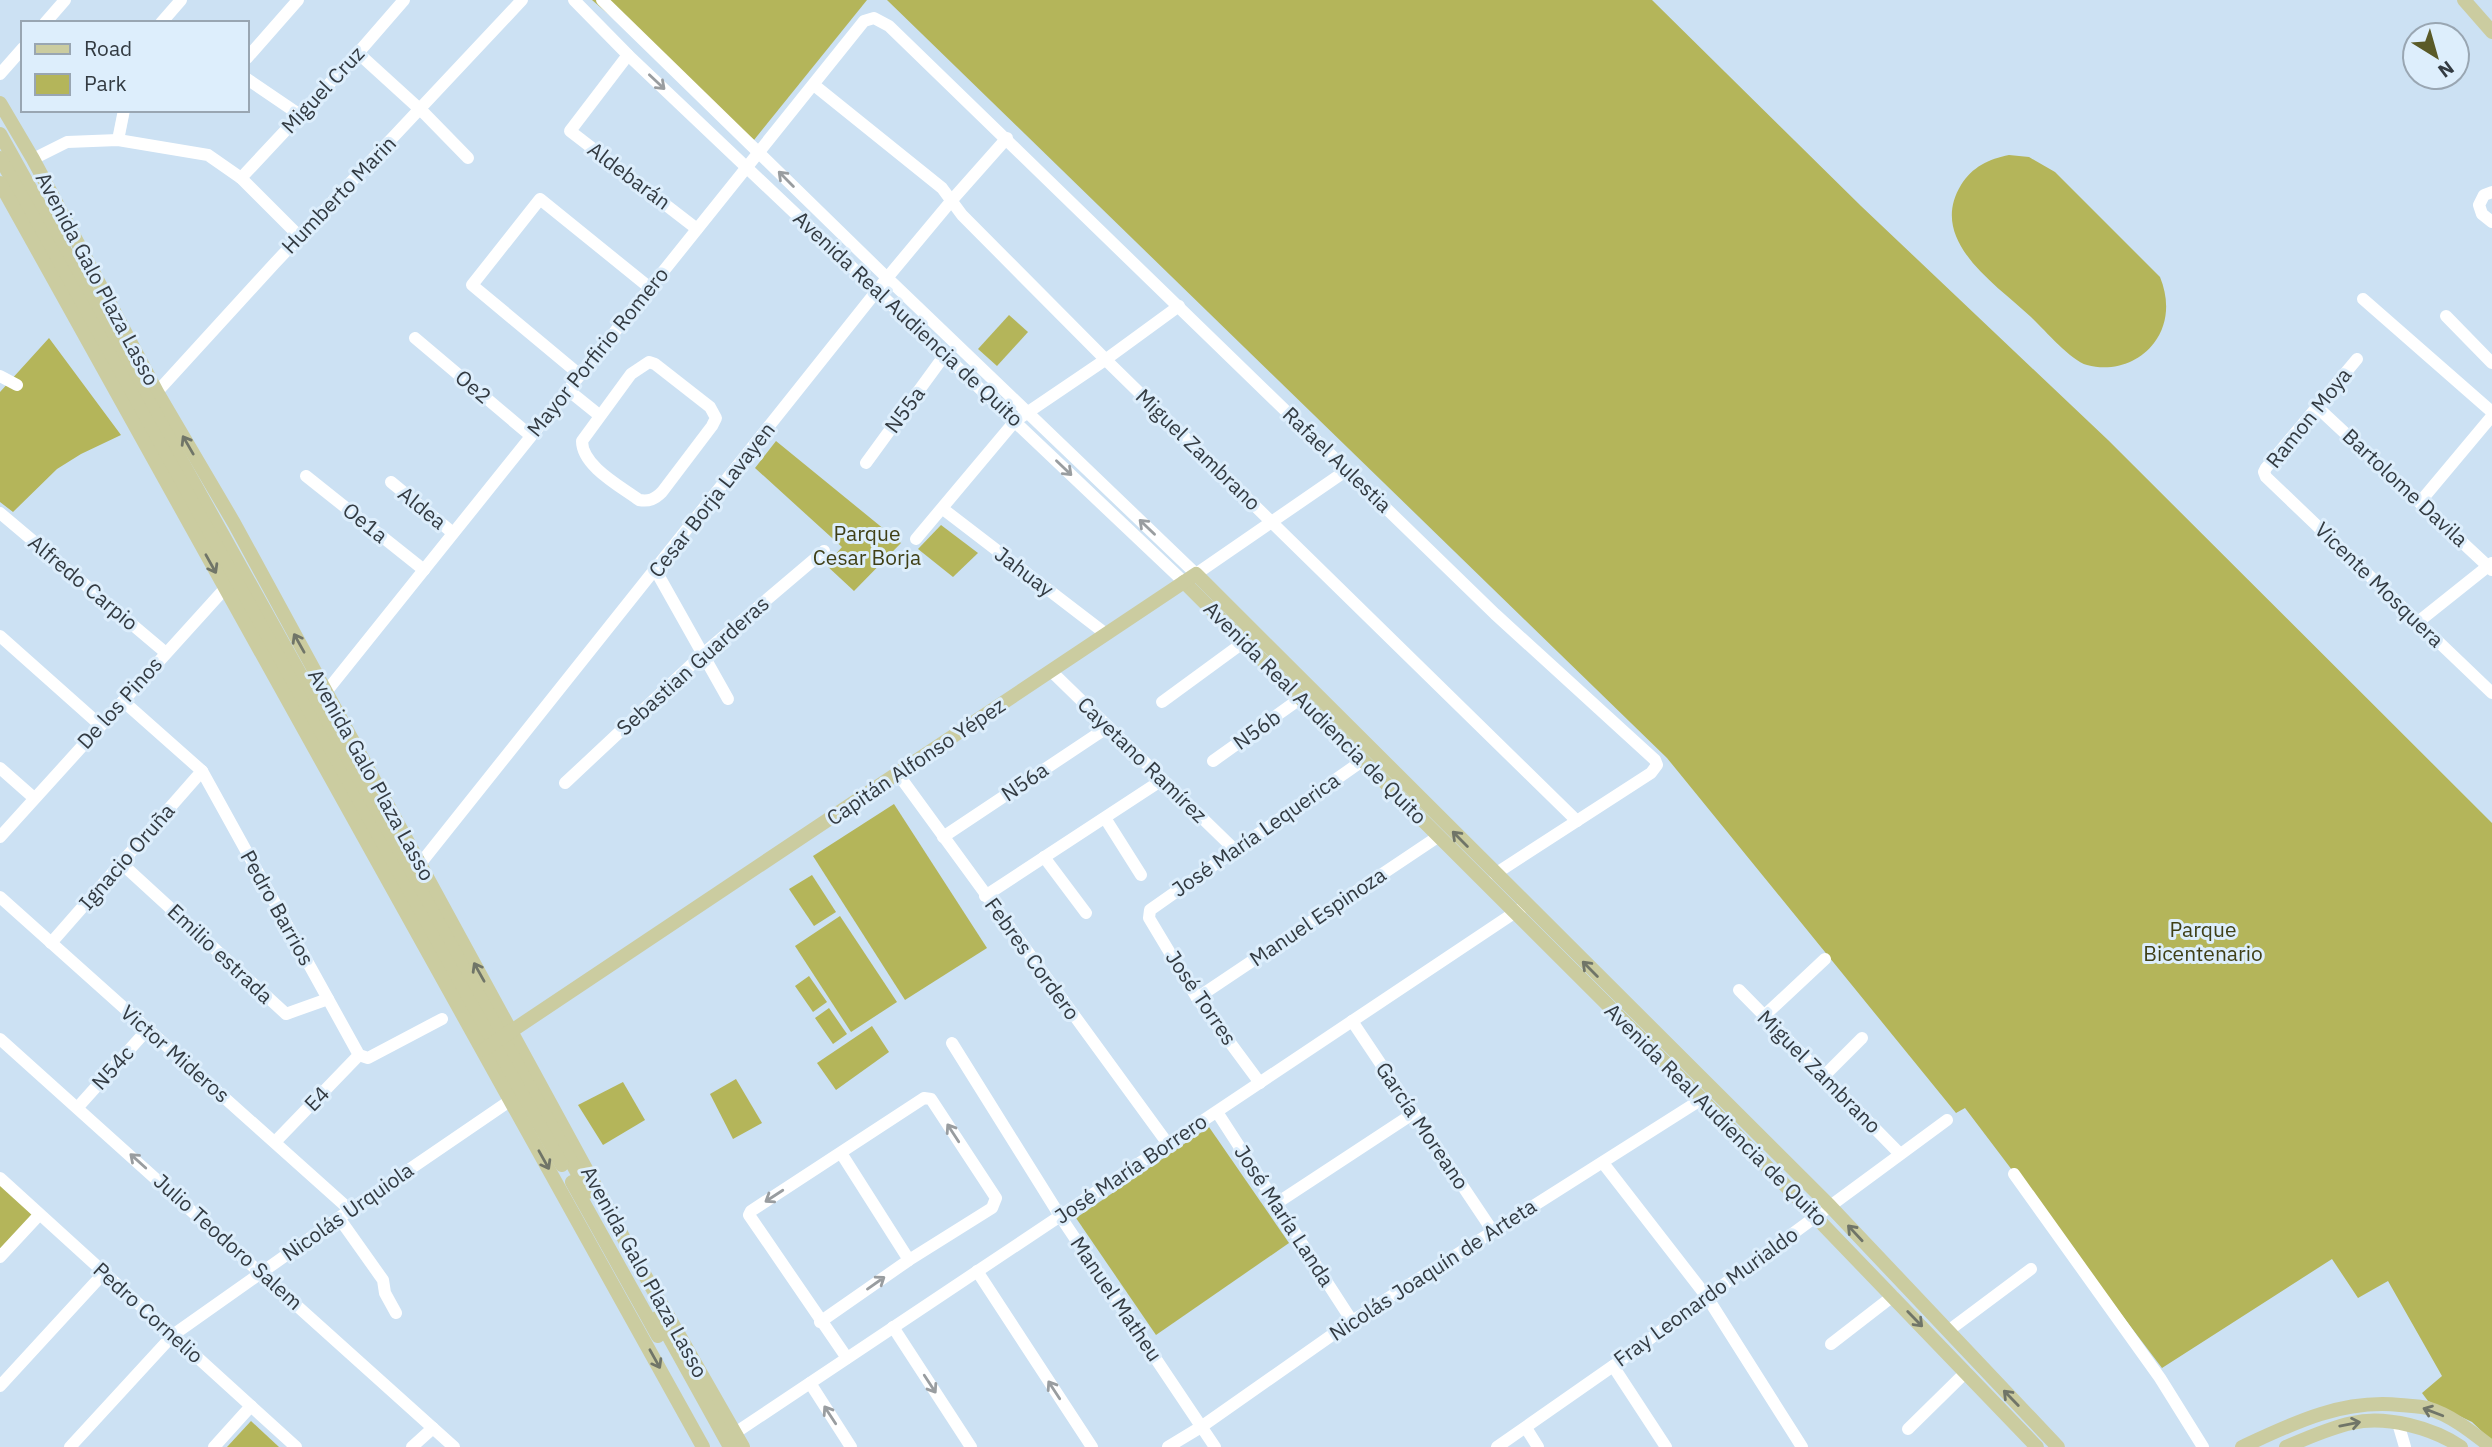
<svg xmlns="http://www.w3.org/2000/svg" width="2492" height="1447" viewBox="0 0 2492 1447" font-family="'IBM Plex Sans',sans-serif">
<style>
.green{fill:#b4b55a}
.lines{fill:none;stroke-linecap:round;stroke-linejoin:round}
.minor{stroke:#fff;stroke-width:12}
.major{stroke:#cbcca0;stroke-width:14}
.oneway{stroke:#999da0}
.oneway2{stroke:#707568}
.labels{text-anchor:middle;stroke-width:6;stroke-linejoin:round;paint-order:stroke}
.street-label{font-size:21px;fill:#333b42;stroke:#ddeefc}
.park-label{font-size:21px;fill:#3f3f16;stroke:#ddeefc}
</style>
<rect width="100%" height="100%" fill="#cce1f3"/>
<!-- green -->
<g class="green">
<path d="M592,0H867L754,140Z"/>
<path d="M887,0H1652L1861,206L2108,440L2492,823V1441L2472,1422L2428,1401L2422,1393L2442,1376L2388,1281L2358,1298L2332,1259L2162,1368L1965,1108L1956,1113L1667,758Z"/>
<path d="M2009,155L2029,157L2055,172L2160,277C2169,299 2169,323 2154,343C2139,363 2112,372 2087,365C2070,360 2045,330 2031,317C1996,284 1927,241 1961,185C1972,167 1989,159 2009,155Z"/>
<path d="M1009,315L1028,332L997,366L978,349Z"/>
<path d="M49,338L121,435L81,454L57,469L13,512L0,502V392Z"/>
<path d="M776,441L901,543L854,591L826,565L842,547L755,468Z"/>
<path d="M941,525L978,553L953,577L918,549Z"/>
<path d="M894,804L987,948L905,1000L813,856Z"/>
<path d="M812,875L836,912L814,926L789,889Z"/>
<path d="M840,916L897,1002L851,1032L795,946Z"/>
<path d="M809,976L827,1002L813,1012L795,986Z"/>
<path d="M829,1008L847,1034L833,1044L815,1018Z"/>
<path d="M872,1026L889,1052L836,1090L817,1063Z"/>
<path d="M736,1079L762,1123L733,1139L710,1094Z"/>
<path d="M623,1082L645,1120L603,1145L578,1105Z"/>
<path d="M1209,1127L1289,1243L1156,1335L1076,1218Z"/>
<path d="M0,1179L39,1215L0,1257Z"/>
<path d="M251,1421L279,1447H227Z"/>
</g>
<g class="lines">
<!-- minor -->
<g class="minor">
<path d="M574,0L628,55L1184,582"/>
<path d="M602,0L880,271L1196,574L1347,470"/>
<path d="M45,23L65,0"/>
<path d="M161,23L181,0"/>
<path d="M358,53L425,114L468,158"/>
<path d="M628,55L570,131L697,229"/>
<path d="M247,58L298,0"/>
<path d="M0,74L23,48"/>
<path d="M247,79L300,115"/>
<path d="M814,85L942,188L962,215L1111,365L1577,821"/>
<path d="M118,140L124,110"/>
<path d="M33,159L67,142L118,140L208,155L241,178L300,237"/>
<path d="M241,178L358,53L404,0"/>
<path d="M2492,192L2484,195L2479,205L2482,214L2492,222"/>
<path d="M2363,299L2492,412"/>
<path d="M2446,316L2492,363"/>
<path d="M415,338L531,436"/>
<path d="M2357,359L2266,468L2264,472L2266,477L2492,693"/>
<path d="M649,362L655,364L710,407L716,418L712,426L662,492C655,499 649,502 639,500C620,486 582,466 582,441L631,374Z"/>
<path d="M580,375L472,285L540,199L650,288"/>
<path d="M0,376L17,385"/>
<path d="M568,390L599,415"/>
<path d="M157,392L274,264L522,0"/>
<path d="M2317,407L2492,570"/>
<path d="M866,463L944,356"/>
<path d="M306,476L424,570"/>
<path d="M391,482L453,533"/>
<path d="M2420,502L2492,416"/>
<path d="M943,509L1106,634"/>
<path d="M0,513L166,653"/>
<path d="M916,539L1015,421L1105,360L1179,306"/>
<path d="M656,571L728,699"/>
<path d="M2418,622L2492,563"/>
<path d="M0,636L100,725"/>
<path d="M1051,671L1234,849"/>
<path d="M326,692L864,21L874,18L889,26L1495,614L1655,760L1657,765L1651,773L1495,874"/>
<path d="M123,701L202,771L359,1055L368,1058L442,1019"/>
<path d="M1162,702L1244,642"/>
<path d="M1213,761L1301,698"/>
<path d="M0,768L34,798"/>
<path d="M898,774L1168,1144"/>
<path d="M565,783L704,653L824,551"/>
<path d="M1105,818L1141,875"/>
<path d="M0,837L230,583"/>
<path d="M943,837L1108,727"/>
<path d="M1044,857L1086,913"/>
<path d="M121,863L286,1014L328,999"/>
<path d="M420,864L887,278L952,200L1007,138"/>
<path d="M985,896L1162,780"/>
<path d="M0,897L350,1210"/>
<path d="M51,943L202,771"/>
<path d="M1739,990L1900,1154"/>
<path d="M1197,998L1439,836"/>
<path d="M1764,1016L1825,959"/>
<path d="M1352,1021L1492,1230"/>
<path d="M0,1039L454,1447"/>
<path d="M952,1043L1060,1216L1215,1447"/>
<path d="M1823,1077L1862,1038"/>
<path d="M1260,1083L1197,998L1149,918L1150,910L1362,761"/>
<path d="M78,1107L147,1030"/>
<path d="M1217,1112L1352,1321"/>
<path d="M275,1142L359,1055"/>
<path d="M841,1153L909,1260"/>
<path d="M1603,1163L1707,1297L1802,1447"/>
<path d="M2014,1174L2160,1378L2203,1447"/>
<path d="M0,1178L296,1447"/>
<path d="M1277,1203L1414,1113"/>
<path d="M339,1218L383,1280L385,1293L396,1313"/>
<path d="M0,1257L39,1215"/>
<path d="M977,1271L1092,1447"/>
<path d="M820,1322L909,1260L992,1208L996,1198L931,1099L924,1098L751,1211L749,1215L847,1358"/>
<path d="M893,1327L971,1447"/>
<path d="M1948,1331L2031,1269"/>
<path d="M1831,1344L1893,1296"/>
<path d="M1613,1366L1666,1447"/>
<path d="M810,1383L851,1447"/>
<path d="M0,1386L103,1274"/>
<path d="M2398,1423L2405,1447"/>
<path d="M1526,1428L1538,1447"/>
<path d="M1908,1429L1966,1372"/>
<path d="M735,1433L1526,905"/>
<path d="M70,1447L173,1335L350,1210L511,1100"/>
<path d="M214,1447L251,1406"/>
<path d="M412,1447L433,1428"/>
<path d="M1168,1447L1201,1427L1352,1321L1702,1099"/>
<path d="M1497,1447L1613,1366L1947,1120"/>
</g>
<!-- major -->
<g class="major">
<path d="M2464,0L2492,32"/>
<path d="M0,103L33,159L157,392L234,523L627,1244L743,1447"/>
<path d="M0,134L588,1192"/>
<path d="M0,158L279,658L332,759L562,1165"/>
<path d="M0,183L703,1447"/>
<path d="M1184,582L1702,1099L2037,1447"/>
<path d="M483,1050L1196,574L1830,1206L2058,1447"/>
<path d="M572,1182L658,1336"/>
<path d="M658,1317L730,1447"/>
<path d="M2242,1447C2293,1423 2342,1399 2400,1405C2409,1406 2419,1406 2427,1408C2451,1415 2472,1432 2491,1447"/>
<path d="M2286,1447C2307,1438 2329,1428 2352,1423C2386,1415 2433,1428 2461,1447"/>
</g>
</g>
<!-- one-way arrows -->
<defs><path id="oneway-shaft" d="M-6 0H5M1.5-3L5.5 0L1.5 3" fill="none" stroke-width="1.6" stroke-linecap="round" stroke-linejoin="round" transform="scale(1.75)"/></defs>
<g class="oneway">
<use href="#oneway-shaft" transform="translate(657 82) rotate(43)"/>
<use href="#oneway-shaft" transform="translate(786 179) rotate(-135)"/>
<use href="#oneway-shaft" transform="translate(1064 468) rotate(44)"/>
<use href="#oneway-shaft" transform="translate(1147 527) rotate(-136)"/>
<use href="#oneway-shaft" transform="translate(953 1133) rotate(-123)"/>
<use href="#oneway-shaft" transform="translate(138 1161) rotate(-138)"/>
<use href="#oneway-shaft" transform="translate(774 1196) rotate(147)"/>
<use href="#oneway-shaft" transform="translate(876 1283) rotate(-35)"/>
<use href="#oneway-shaft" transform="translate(930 1384) rotate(57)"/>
<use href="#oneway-shaft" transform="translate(1054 1390) rotate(-123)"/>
<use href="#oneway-shaft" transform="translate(830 1415) rotate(-123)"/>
</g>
<g class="oneway2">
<use href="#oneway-shaft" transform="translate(188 445) rotate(-120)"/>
<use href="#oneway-shaft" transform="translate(211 564) rotate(61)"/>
<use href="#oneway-shaft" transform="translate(299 643) rotate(-119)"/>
<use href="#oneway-shaft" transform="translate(1460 839) rotate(-135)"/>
<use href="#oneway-shaft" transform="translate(1590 969) rotate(-135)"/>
<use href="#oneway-shaft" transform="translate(479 972) rotate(-119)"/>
<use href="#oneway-shaft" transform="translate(544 1160) rotate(61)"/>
<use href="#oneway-shaft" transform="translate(1855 1233) rotate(-133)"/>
<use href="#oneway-shaft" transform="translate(1915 1319) rotate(46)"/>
<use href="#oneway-shaft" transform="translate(655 1359) rotate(61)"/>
<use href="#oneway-shaft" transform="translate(2011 1398) rotate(-134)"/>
<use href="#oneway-shaft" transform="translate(2433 1412) rotate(-159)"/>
<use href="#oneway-shaft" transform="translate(2350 1424) rotate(-11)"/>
</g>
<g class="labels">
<!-- street labels -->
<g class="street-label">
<text transform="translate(323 90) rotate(-47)" y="7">Miguel Cruz</text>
<text transform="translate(629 176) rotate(37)" y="7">Aldebarán</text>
<text transform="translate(339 195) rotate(-46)" y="7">Humberto Marin</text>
<text transform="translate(97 279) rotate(62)" y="7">Avenida Galo Plaza Lasso</text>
<text transform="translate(908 319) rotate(43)" y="7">Avenida Real Audiencia de Quito</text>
<text transform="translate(598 352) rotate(-51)" y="7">Mayor Porfirio Romero</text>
<text transform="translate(473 387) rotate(40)" y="7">Oe2</text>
<text transform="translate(905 410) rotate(-54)" y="7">N55a</text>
<text transform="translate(2309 418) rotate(-51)" y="7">Ramon Moya</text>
<text transform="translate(1198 450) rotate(44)" y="7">Miguel Zambrano</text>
<text transform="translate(1337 460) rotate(44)" y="7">Rafael Aulestia</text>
<text transform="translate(2405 488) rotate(43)" y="7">Bartolome Davila</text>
<text transform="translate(712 500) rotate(-52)" y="7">Cesar Borja Lavayen</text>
<text transform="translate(422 508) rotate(39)" y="7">Aldea</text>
<text transform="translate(365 523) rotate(39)" y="7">Oe1a</text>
<text transform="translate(1024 572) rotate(37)" y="7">Jahuay</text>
<text transform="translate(83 583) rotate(40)" y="7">Alfredo Carpio</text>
<text transform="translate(2379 585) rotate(44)" y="7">Vicente Mosquera</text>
<text transform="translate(693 666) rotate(-42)" y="7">Sebastian Guarderas</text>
<text transform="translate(120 703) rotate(-48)" y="7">De los Pinos</text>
<text transform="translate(1315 713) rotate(45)" y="7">Avenida Real Audiencia de Quito</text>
<text transform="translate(1257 730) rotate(-36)" y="7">N56b</text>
<text transform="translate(1142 760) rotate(44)" y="7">Cayetano Ramírez</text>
<text transform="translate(916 762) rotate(-34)" y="7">Capitán Alfonso Yépez</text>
<text transform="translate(371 775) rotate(61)" y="7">Avenida Galo Plaza Lasso</text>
<text transform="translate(1025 782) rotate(-34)" y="7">N56a</text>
<text transform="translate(1256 835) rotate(-35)" y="7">José María Lequerica</text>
<text transform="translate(127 857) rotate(-49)" y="7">Ignacio Oruña</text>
<text transform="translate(277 908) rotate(61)" y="7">Pedro Barrios</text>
<text transform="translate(1318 917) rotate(-34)" y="7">Manuel Espinoza</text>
<text transform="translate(220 954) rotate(43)" y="7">Emilio estrada</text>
<text transform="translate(1032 959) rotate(54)" y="7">Febres Cordero</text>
<text transform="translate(1201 998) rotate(56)" y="7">José Torres</text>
<text transform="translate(175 1054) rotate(41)" y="7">Victor Mideros</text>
<text transform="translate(113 1068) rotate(-48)" y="7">N54c</text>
<text transform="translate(1819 1072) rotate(45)" y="7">Miguel Zambrano</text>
<text transform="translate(317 1099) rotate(-46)" y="7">E4</text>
<text transform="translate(1716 1115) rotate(45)" y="7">Avenida Real Audiencia de Quito</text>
<text transform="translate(1422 1126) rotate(56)" y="7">García Moreano</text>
<text transform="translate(1131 1169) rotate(-34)" y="7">José María Borrero</text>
<text transform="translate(348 1212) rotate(-35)" y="7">Nicolás Urquiola</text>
<text transform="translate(1284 1216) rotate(57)" y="7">José María Landa</text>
<text transform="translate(228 1242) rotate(42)" y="7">Julio Teodoro Salem</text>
<text transform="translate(1433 1270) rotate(-33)" y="7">Nicolás Joaquín de Arteta</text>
<text transform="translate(644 1272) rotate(61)" y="7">Avenida Galo Plaza Lasso</text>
<text transform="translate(1706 1297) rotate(-36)" y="7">Fray Leonardo Murialdo</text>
<text transform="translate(1116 1299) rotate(56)" y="7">Manuel Matheu</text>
<text transform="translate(148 1313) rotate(42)" y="7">Pedro Cornelio</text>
</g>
<!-- park labels -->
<g class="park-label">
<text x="867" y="541">Parque<tspan x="867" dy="24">Cesar Borja</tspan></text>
<text x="2203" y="937">Parque<tspan x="2203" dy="24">Bicentenario</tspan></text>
</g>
</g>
<!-- legend -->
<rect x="21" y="21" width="228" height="91" fill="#ddeefc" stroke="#99a6b2" stroke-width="2"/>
<rect x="35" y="44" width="35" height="10" fill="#cbcca0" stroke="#99a6b2" stroke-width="2"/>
<text x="84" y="56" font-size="21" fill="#333b42">Road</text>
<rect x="35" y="74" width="35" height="21" fill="#b4b55a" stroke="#99a6b2" stroke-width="2"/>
<text x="84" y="91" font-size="21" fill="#333b42">Park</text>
<!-- north arrow -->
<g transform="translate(2436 56) rotate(143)"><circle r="33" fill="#ddeefc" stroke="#99a6b2" stroke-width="2"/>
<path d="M0-5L12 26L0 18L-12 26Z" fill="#5a5a27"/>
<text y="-10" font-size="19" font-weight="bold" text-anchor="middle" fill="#333b42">N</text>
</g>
</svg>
